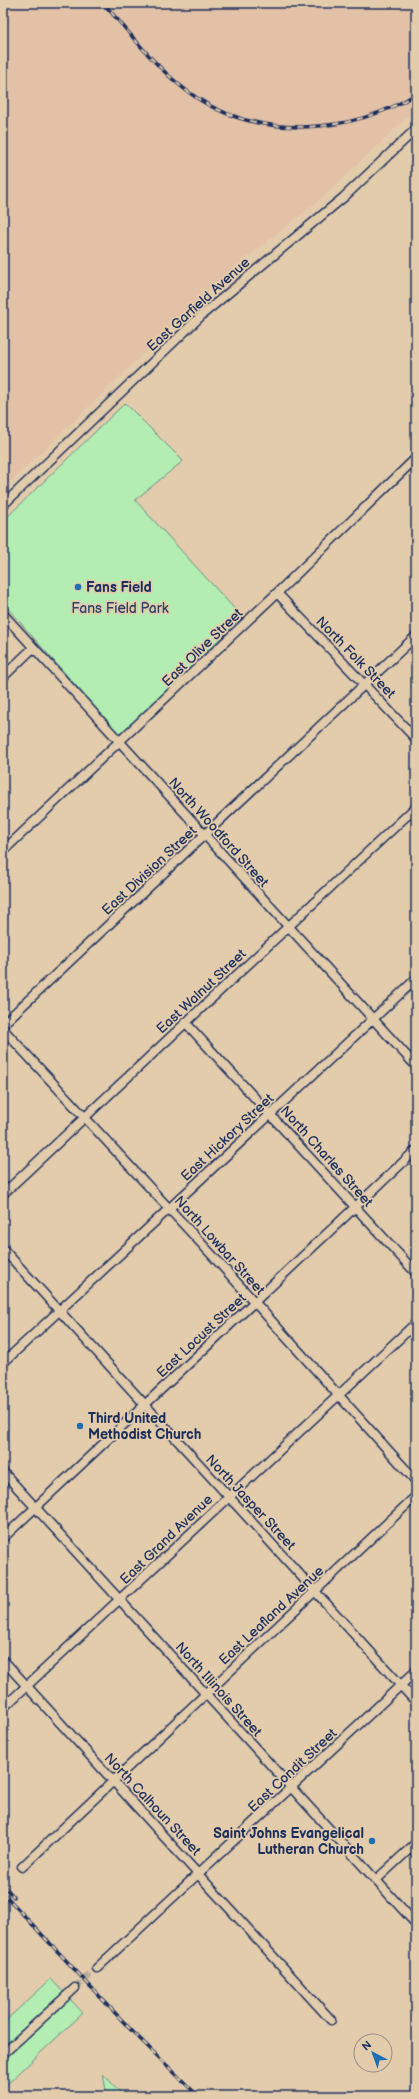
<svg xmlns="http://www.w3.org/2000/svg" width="419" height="2099" viewBox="0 0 419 2099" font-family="'Balsamiq Sans',sans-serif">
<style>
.built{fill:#e2c1a7}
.green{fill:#b3edb2;stroke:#678e88}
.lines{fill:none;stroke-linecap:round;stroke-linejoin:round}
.minor-tunnel{stroke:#bbad9c;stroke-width:8;stroke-dasharray:8 4;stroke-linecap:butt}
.minor-casing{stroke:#1b2f5e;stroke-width:11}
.minor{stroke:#e3ccac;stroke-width:8}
.rail-casing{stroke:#1b2f5e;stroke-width:3.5}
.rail{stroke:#e3ccac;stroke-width:2;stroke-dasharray:6;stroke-linecap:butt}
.poi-dot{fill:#1f6fb2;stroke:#e3ccac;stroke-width:1.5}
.labels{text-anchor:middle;stroke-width:3.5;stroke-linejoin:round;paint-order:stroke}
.street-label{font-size:14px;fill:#1b2f5e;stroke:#e3ccac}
.poi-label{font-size:14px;font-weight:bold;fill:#1b2f5e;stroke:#e3ccac;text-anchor:start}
.park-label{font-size:14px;fill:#2a4266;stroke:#e3ccac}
</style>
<rect width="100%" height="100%" fill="#e3ccac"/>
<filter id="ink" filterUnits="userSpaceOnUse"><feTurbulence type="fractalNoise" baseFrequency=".025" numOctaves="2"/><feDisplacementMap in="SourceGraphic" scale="8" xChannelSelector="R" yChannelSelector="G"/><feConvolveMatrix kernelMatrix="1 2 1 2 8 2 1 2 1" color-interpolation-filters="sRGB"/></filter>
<g filter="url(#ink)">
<!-- built -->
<path class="built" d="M3,3H416V109L324,196L224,276L3,489Z"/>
<!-- green -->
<g class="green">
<path d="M125,403L183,461L135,500L242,617L120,736L3,603V521Z"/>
<path d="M51,1979L83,2013L3,2088V2023Z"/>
<path d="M103,2074L124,2096H107Z"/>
</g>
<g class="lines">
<!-- minor-tunnel -->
<path class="minor-tunnel" d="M75,1988L97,1968"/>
<defs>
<g id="minor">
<path d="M3,505L203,314L344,197L416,129"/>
<path d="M277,593L416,739"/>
<path d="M3,614L416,1066"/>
<path d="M3,677L33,648"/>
<path d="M3,851L277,593L416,458"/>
<path d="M185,1022L416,1273"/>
<path d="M3,1024L416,636"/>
<path d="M3,1029L212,1255L416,1481"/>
<path d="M3,1194L416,807"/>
<path d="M3,1249L416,1702"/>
<path d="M3,1363L416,979"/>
<path d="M3,1472L416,1924"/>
<path d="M3,1538L416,1150"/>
<path d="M3,1660L331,2020"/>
<path d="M3,1708L416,1323"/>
<path d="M22,1867L416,1496"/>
<path d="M376,1880L416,1843"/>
<path d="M97,1968L416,1671"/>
<path d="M3,2054L75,1988"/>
</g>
</defs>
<!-- minor casing -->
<use href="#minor" class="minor-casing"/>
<!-- minor -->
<use href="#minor" class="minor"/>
<defs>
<g id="rail">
<path d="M103,3C132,35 160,74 197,98C261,140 353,134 416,94"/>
<path d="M3,1885L14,1897"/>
<path d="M3,1893L132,2031L198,2096"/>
</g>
</defs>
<!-- rail casing -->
<use href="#rail" class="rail-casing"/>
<!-- rail -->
<use href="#rail" class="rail"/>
</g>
</g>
<!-- markers -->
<g class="poi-dot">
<circle cx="78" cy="587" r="4"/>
<circle cx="80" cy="1426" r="4"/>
<circle cx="372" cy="1841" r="4"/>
</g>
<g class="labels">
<!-- street labels -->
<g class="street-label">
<text transform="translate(198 304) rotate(-42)" y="5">East Garfield Avenue</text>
<text transform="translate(202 647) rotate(-44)" y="5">East Olive Street</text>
<text transform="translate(356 657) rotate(46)" y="5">North Folk Street</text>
<text transform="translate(219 832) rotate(48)" y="5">North Woodford Street</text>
<text transform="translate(149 870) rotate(-43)" y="5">East Division Street</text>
<text transform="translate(201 991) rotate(-43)" y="5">East Walnut Street</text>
<text transform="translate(227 1137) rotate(-43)" y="5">East Hickory Street</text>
<text transform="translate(327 1156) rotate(48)" y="5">North Charles Street</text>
<text transform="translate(220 1245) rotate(48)" y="5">North Lowbar Street</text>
<text transform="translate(201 1335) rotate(-43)" y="5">East Locust Street</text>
<text transform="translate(251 1502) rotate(47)" y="5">North Jasper Street</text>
<text transform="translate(166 1539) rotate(-44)" y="5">East Grand Avenue</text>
<text transform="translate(271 1615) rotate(-43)" y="5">East Leafland Avenue</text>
<text transform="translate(219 1689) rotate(48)" y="5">North Illinois Street</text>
<text transform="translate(292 1770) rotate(-43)" y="5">East Condit Street</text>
<text transform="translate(153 1804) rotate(47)" y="5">North Calhoun Street</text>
</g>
<!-- poi labels -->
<g class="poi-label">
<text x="86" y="592">Fans Field</text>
<text x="88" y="1423">Third United<tspan x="88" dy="16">Methodist Church</tspan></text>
<text x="364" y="1838" text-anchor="end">Saint Johns Evangelical<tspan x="364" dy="16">Lutheran Church</tspan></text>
</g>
<!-- park labels -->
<g class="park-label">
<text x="120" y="613">Fans Field Park</text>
</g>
</g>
<!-- margin -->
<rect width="419" height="2099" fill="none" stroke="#e3ccac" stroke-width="16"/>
<rect x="8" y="8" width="403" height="2083" fill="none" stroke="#1b2f5e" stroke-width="1.5" filter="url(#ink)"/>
<!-- north arrow -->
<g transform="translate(373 2053) rotate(319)"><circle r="19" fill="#e3ccac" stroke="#938d8d"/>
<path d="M0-3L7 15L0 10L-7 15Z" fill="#1f6fb2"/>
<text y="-6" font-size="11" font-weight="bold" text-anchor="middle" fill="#1b2f5e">N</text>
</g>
</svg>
